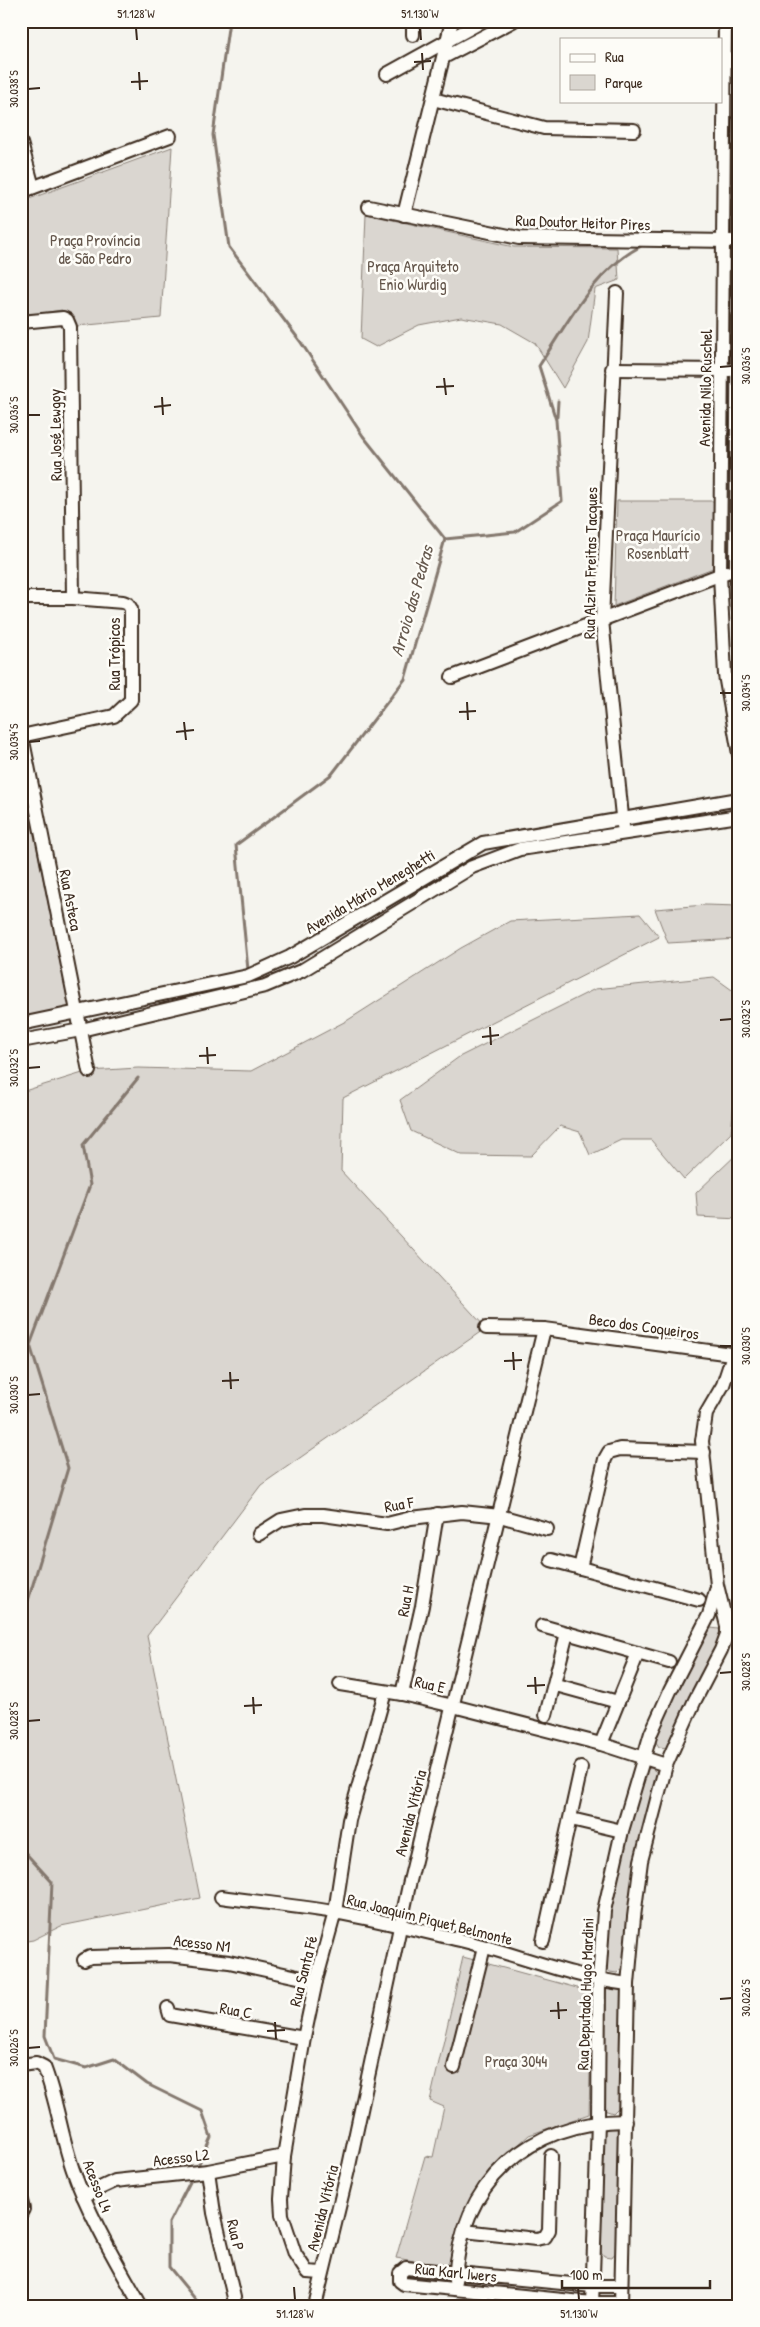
<svg xmlns="http://www.w3.org/2000/svg" width="760" height="2327" viewBox="0 0 760 2327" font-family="'Patrick Hand',sans-serif">
<style>
.green{fill:#dad6d0;stroke:#8a8077}
.lines{fill:none;stroke-linecap:round;stroke-linejoin:round}
.stream{stroke:#84786e;stroke-width:3}
.minor-casing{stroke:#3b2a1e;stroke-width:16}
.minor{stroke:#fdfcf7;stroke-width:12}
.ticks{fill:none;stroke:#3b2a1e;stroke-width:2}
.labels{text-anchor:middle;stroke-width:5;stroke-linejoin:round;paint-order:stroke}
.street-label{font-size:16px;fill:#3b2a1e;stroke:#fdfcf7}
.park-label{font-size:16px;fill:#63554a;stroke:#fdfcf7}
.water-label{font-size:18px;font-style:italic;fill:#65584d;stroke:#fdfcf7}
.neatline{fill:none;stroke:#3b2a1e;stroke-width:2}
.ticks-label{font-size:12px;text-anchor:middle;fill:#3b2a1e}
</style>
<rect width="100%" height="100%" fill="#f5f4ee"/>
<filter id="ink" filterUnits="userSpaceOnUse"><feTurbulence type="fractalNoise" baseFrequency=".02" numOctaves="2"/><feDisplacementMap in="SourceGraphic" scale="10" xChannelSelector="R" yChannelSelector="G"/><feConvolveMatrix kernelMatrix="1 2 1 2 8 2 1 2 1" color-interpolation-filters="sRGB"/></filter>
<g filter="url(#ink)">
<!-- green -->
<g class="green">
<path d="M172,147L161,318L77,326L62,310L21,316V202Z"/>
<path d="M366,214L514,247L617,248L619,280L595,289L588,342L563,388L535,343L502,324L461,317L419,325L376,347L361,339Z"/>
<path d="M617,501H714L713,568L614,606Z"/>
<path d="M21,769L69,1007L21,1017Z"/>
<path d="M705,905L739,906V939L668,943L655,909Z"/>
<path d="M640,914L659,937L343,1098L341,1171L486,1328L261,1485L147,1636L200,1898L61,1926L33,1940L21,1942V1092L89,1071L138,1068L251,1071L348,1020L461,948L510,921Z"/>
<path d="M714,977L739,995V1046L731,1133L684,1179L651,1140H621L590,1155L580,1132L560,1126L531,1156L462,1155L411,1131L400,1100L459,1057L595,989Z"/>
<path d="M739,1152V1219L698,1217L696,1193Z"/>
<path d="M711,1628L719,1629L723,1635L668,1748L659,1747L654,1739L663,1717L708,1629Z"/>
<path d="M651,1768L658,1773L630,1900L623,1966L617,1973L610,1972L604,1967L614,1883L645,1770Z"/>
<path d="M463,1957L592,1992L589,2114L529,2135L494,2167L464,2210L451,2267L396,2258L425,2156L433,2157L444,2107L430,2101Z"/>
<path d="M607,1987L620,1989L621,1992L620,2106L613,2113L604,2110L605,1989Z"/>
<path d="M603,2128H617L619,2131L616,2253L611,2257L604,2256L600,2250Z"/>
</g>
<g class="lines">
<!-- stream -->
<g class="stream">
<path d="M229,21L213,135L229,247L300,341L363,436L445,539"/>
<path d="M557,417L558,401"/>
<path d="M445,539L515,532L562,501L556,420L539,366C568,322 594,270 643,245"/>
<path d="M248,970L236,845L332,774L405,679L445,539"/>
<path d="M21,1624L68,1468L30,1345L90,1185L83,1145L138,1078"/>
<path d="M21,1848L52,1882L45,2036L54,2059L86,2068L114,2059L147,2084L202,2111L211,2137L197,2168"/>
<path d="M193,2176L169,2223V2267L201,2306"/>
</g>
<defs>
<g id="minor">
<path d="M725,21L720,575L725,675L739,754"/>
<path d="M413,35V21"/>
<path d="M444,57L513,21"/>
<path d="M387,74L483,21"/>
<path d="M433,99L544,128L634,130"/>
<path d="M739,121L736,569L739,609"/>
<path d="M21,143L33,187"/>
<path d="M21,192L170,136"/>
<path d="M369,207L519,238L731,241"/>
<path d="M404,215L452,21"/>
<path d="M617,293L602,620L623,826"/>
<path d="M21,322L63,318L67,320L70,327L73,598"/>
<path d="M612,369L730,370"/>
<path d="M21,598H73L123,602L128,604L131,609V700L114,716L21,736"/>
<path d="M452,677L727,572"/>
<path d="M22,736L89,1071"/>
<path d="M21,1024L248,976L290,957L483,843L739,799"/>
<path d="M21,1041L81,1030L265,986L301,971L472,867L520,849L739,816"/>
<path d="M486,1328L544,1329L739,1355"/>
<path d="M259,1534L281,1520L305,1515H323L387,1524L411,1518L462,1512L500,1516L547,1529"/>
<path d="M551,1560L699,1600"/>
<path d="M580,1568L605,1459L609,1452L620,1449L704,1452"/>
<path d="M542,1626L669,1662"/>
<path d="M340,1684L402,1694L453,1706L601,1744L666,1765"/>
<path d="M556,1685L618,1702"/>
<path d="M402,1694L422,1606L437,1514"/>
<path d="M546,1715L567,1633"/>
<path d="M601,1744L638,1653"/>
<path d="M571,1819L622,1831"/>
<path d="M221,1897C259,1902 296,1906 334,1912C376,1919 418,1930 460,1940C516,1954 570,1977 628,1984"/>
<path d="M543,1941L581,1768"/>
<path d="M84,1960L90,1957L169,1955L229,1962L316,1981"/>
<path d="M168,2008L170,2015L304,2038"/>
<path d="M21,2065L36,2063L44,2067C57,2100 61,2136 73,2170C90,2218 116,2261 141,2306"/>
<path d="M454,2067L484,1947"/>
<path d="M208,2171L214,2213L236,2306"/>
<path d="M83,2196L115,2181L208,2171L284,2156"/>
<path d="M21,2201L23,2209L21,2213"/>
<path d="M464,2231L536,2239L545,2237L549,2230L551,2156"/>
<path d="M322,2273L307,2272L295,2254L282,2215L281,2199L284,2156L304,2038L316,1981L335,1912L349,1820L385,1692"/>
<path d="M455,2281C460,2182 528,2122 626,2121"/>
<path d="M621,2303H592L404,2284L400,2281V2273L406,2268L593,2286H621"/>
<path d="M315,2306L349,2166L409,1885L544,1329"/>
<path d="M592,2306L598,2121L599,1980L604,1911L622,1831L651,1733L670,1691L709,1615L717,1587"/>
<path d="M621,2306L628,1984L634,1917L641,1861L666,1765L695,1700L721,1650L727,1634V1626L717,1585L702,1441L706,1414L723,1385L733,1355"/>
</g>
</defs>
<!-- minor casing -->
<use href="#minor" class="minor-casing"/>
<!-- minor -->
<use href="#minor" class="minor"/>
</g>
</g>
<!-- ticks -->
<path class="ticks" d="M136,28L137,40M420,28L421,40M422,53L423,70M414,62L431,61M139,72L140,90M131,82L148,81M28,89L40,88M720,367L732,366M444,378L446,395M436,387L454,386M162,397L163,415M154,407L171,405M28,415H40M720,693H732M467,702L468,720M459,712L476,711M184,722L186,740M176,732L194,730M28,742L40,741M720,1020L732,1019M490,1027L491,1045M482,1037L499,1035M207,1047L208,1064M199,1056L216,1055M28,1068L40,1067M720,1346H732M513,1352L514,1370M504,1361L522,1360M230,1372L231,1389M222,1381L239,1380M28,1395L40,1394M720,1673L732,1672M535,1677L536,1694M527,1686L545,1685M253,1697L254,1714M244,1706L262,1705M28,1721L40,1720M720,1999L732,1998M558,2002L559,2019M550,2011L567,2010M275,2022L276,2039M267,2031L285,2030M28,2048L40,2047M294,2287L295,2300M578,2287L579,2300"/>
<g class="labels">
<!-- street labels -->
<g class="street-label">
<text transform="translate(583 222) rotate(2)" y="6">Rua Doutor Heitor Pires</text>
<text transform="translate(705 388) rotate(-89)" y="6">Avenida Nilo Ruschel</text>
<text transform="translate(55 435) rotate(-91)" y="6">Rua José Lewgoy</text>
<text transform="translate(590 563) rotate(-89)" y="6">Rua Alzira Freitas Tacques</text>
<text transform="translate(114 654) rotate(-90)" y="6">Rua Trópicos</text>
<text transform="translate(370 891) rotate(-31)" y="6">Avenida Mário Meneghetti</text>
<text transform="translate(71 900) rotate(79)" y="6">Rua Asteca</text>
<text transform="translate(644 1326) rotate(8)" y="6">Beco dos Coqueiros</text>
<text transform="translate(399 1504) rotate(-10)" y="6">Rua F</text>
<text transform="translate(405 1601) rotate(-79)" y="6">Rua H</text>
<text transform="translate(430 1684) rotate(13)" y="6">Rua E</text>
<text transform="translate(410 1813) rotate(-76)" y="6">Avenida Vitória</text>
<text transform="translate(430 1919) rotate(14)" y="6">Rua Joaquim Piquet Belmonte</text>
<text transform="translate(202 1943) rotate(7)" y="6">Acesso N1</text>
<text transform="translate(303 1971) rotate(-76)" y="6">Rua Santa Fé</text>
<text transform="translate(585 1994) rotate(-88)" y="6">Rua Deputado Hugo Mardini</text>
<text transform="translate(236 2010) rotate(10)" y="6">Rua C</text>
<text transform="translate(181 2157) rotate(-7)" y="6">Acesso L2</text>
<text transform="translate(98 2186) rotate(69)" y="6">Acesso L4</text>
<text transform="translate(322 2208) rotate(-76)" y="6">Avenida Vitória</text>
<text transform="translate(236 2235) rotate(77)" y="6">Rua P</text>
<text transform="translate(456 2272) rotate(6)" y="6">Rua Karl Iwers</text>
</g>
<!-- park labels -->
<g class="park-label">
<text x="95" y="246">Praça Província<tspan x="95" dy="18">de São Pedro</tspan></text>
<text x="413" y="272">Praça Arquiteto<tspan x="413" dy="18">Enio Wurdig</tspan></text>
<text x="658" y="541">Praça Maurício<tspan x="658" dy="18">Rosenblatt</tspan></text>
<text x="516" y="2067">Praça 3044</text>
</g>
<!-- water labels -->
<g class="water-label">
<text transform="translate(412 601) rotate(-74)" y="6">Arroio das Pedras</text>
</g>
</g>
<!-- margin -->
<rect width="760" height="2327" fill="none" stroke="#fdfcf7" stroke-width="55"/>
<!-- legend -->
<rect x="560" y="38" width="162" height="65" fill="#fdfcf7" stroke="#afa8a0"/>
<rect x="570" y="54" width="25" height="8" fill="#fdfcf7" stroke="#afa8a0"/>
<text x="605" y="62" font-size="15" fill="#3b2a1e">Rua</text>
<rect x="570" y="75" width="25" height="15" fill="#dad6d0" stroke="#afa8a0"/>
<text x="605" y="88" font-size="15" fill="#3b2a1e">Parque</text>
<!-- scale -->
<path d="M562 2280v8h148v-8" fill="none" stroke="#3b2a1e" stroke-width="2.5"/>
<text x="570" y="2280" font-size="15" fill="#3b2a1e" stroke="#fdfcf7" stroke-width="4" paint-order="stroke">100 m</text>
<rect x="28" y="28" width="704" height="2272" class="neatline"/>
<g class="ticks-label">
<text x="136" y="18">51.128°W</text>
<text x="420" y="18">51.130°W</text>
<text transform="translate(14 89) rotate(-90)" y="4">30.038°S</text>
<text transform="translate(746 366) rotate(-90)" y="4">30.036°S</text>
<text transform="translate(14 415) rotate(-90)" y="4">30.036°S</text>
<text transform="translate(746 693) rotate(-90)" y="4">30.034°S</text>
<text transform="translate(14 742) rotate(-90)" y="4">30.034°S</text>
<text transform="translate(746 1019) rotate(-90)" y="4">30.032°S</text>
<text transform="translate(14 1068) rotate(-90)" y="4">30.032°S</text>
<text transform="translate(746 1346) rotate(-90)" y="4">30.030°S</text>
<text transform="translate(14 1395) rotate(-90)" y="4">30.030°S</text>
<text transform="translate(746 1672) rotate(-90)" y="4">30.028°S</text>
<text transform="translate(14 1721) rotate(-90)" y="4">30.028°S</text>
<text transform="translate(746 1998) rotate(-90)" y="4">30.026°S</text>
<text transform="translate(14 2048) rotate(-90)" y="4">30.026°S</text>
<text x="295" y="2318">51.128°W</text>
<text x="579" y="2318">51.130°W</text>
</g>
</svg>
